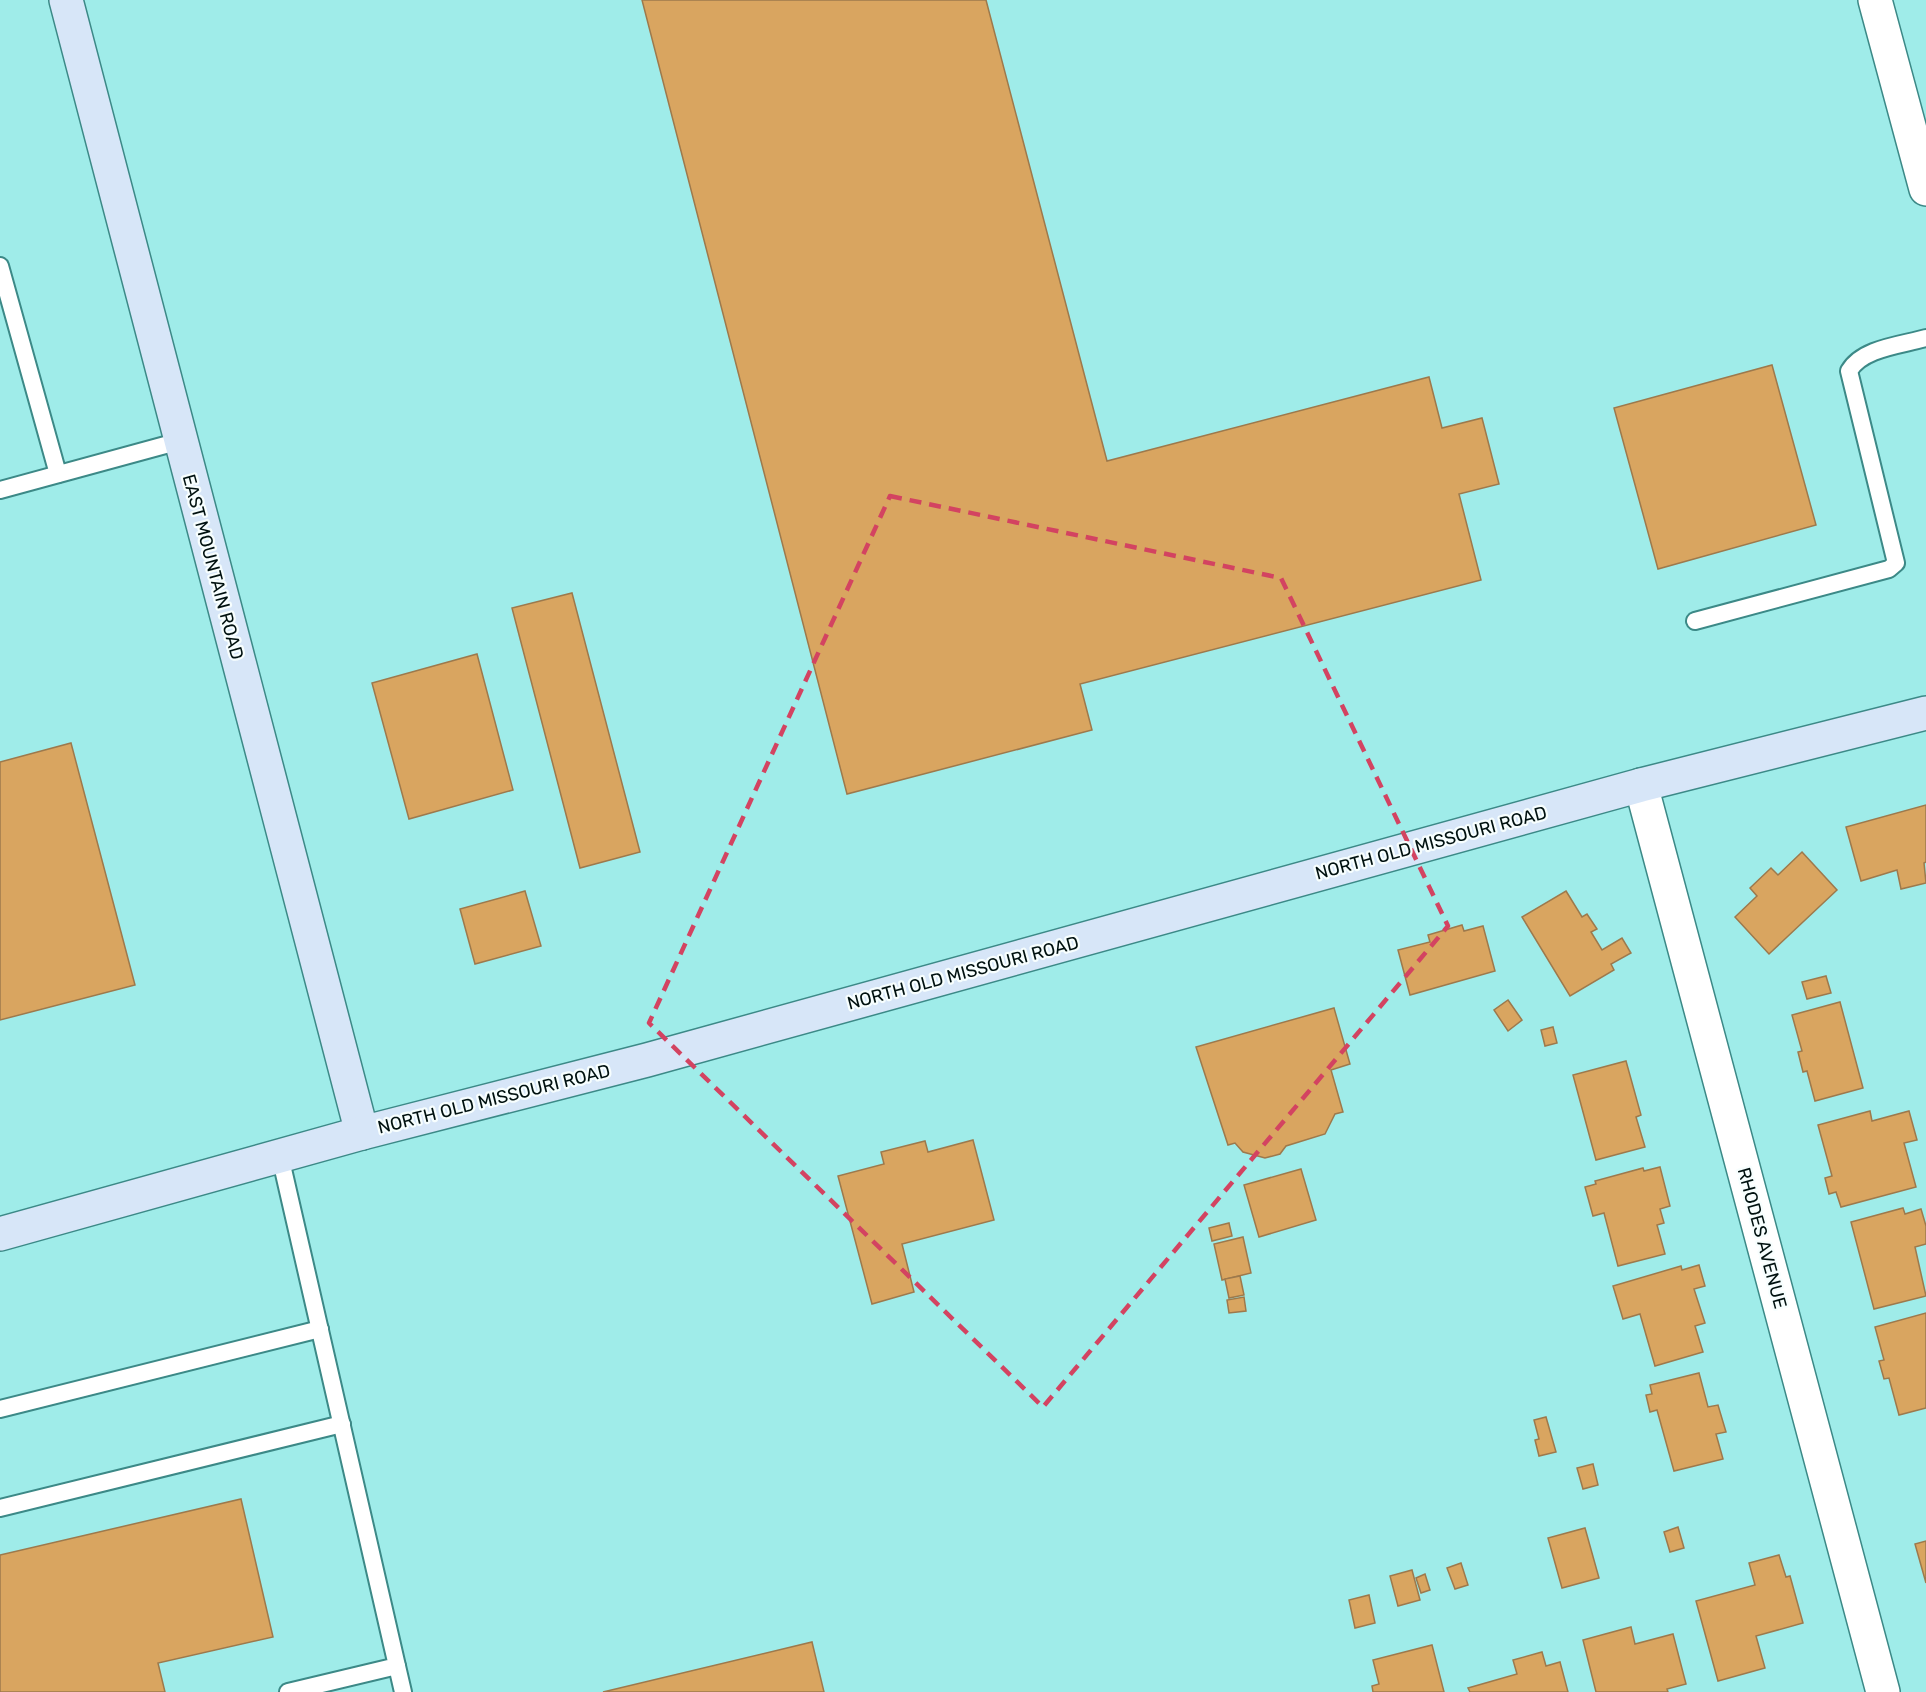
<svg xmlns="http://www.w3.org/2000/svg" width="1926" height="1692" viewBox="0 0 1926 1692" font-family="Rubik,sans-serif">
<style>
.building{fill:#d9a560;stroke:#9d794c;stroke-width:1.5}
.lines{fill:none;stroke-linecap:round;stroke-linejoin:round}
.lane-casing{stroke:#3c8987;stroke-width:20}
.street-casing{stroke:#3c8987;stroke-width:36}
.secondary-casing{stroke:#3c8987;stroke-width:36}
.lane{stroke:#fff;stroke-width:16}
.street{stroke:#fff;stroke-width:33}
.secondary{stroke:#d7e6f8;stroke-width:33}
.marked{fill:none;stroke:#d34361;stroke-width:4.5;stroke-dasharray:12 8;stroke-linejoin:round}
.labels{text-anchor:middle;stroke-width:4.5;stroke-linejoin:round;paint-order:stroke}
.street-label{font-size:18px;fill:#001110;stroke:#f7fefe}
</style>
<rect width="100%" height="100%" fill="#9fece9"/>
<!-- building -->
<g class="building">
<path d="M642,0H986L1107,461L1429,377L1442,428L1482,418L1499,484L1459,494L1481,580L1080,684L1092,730L847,794Z"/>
<path d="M1772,365L1816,525L1658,569L1614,408Z"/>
<path d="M572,593L640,852L580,868L512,608Z"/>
<path d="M477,654L513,790L409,819L372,683Z"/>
<path d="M71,743L135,985L0,1020V762Z"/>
<path d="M1926,805V862L1924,863L1926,883L1901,889L1897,870L1861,881L1846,827Z"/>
<path d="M1802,852L1837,890L1769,954L1735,917L1757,896L1750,888L1771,868L1778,875Z"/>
<path d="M525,891L541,946L475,964L460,909Z"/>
<path d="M1566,891L1582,917L1587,914L1597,929L1591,932L1602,950L1622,938L1631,953L1611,964L1614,970L1570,996L1522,917Z"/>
<path d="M1462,925L1464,931L1483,926L1495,971L1410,995L1398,950L1430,942L1428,935Z"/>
<path d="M1826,976L1831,993L1807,999L1802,982Z"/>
<path d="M1508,1000L1522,1020L1508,1031L1494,1010Z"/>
<path d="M1840,1002L1863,1088L1815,1101L1807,1071L1803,1072L1798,1052L1802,1051L1792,1015Z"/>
<path d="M1334,1008L1350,1064L1331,1070L1343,1112L1335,1114L1325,1134L1286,1146L1280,1154L1265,1158L1243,1152L1235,1143L1228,1145L1196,1047Z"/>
<path d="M1553,1027L1557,1043L1545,1046L1541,1030Z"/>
<path d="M1626,1061L1641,1115L1636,1117L1645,1147L1596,1160L1573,1075Z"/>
<path d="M1870,1111L1872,1121L1909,1111L1917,1140L1904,1143L1916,1187L1841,1207L1836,1192L1829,1194L1825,1178L1832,1176L1818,1125Z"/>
<path d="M973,1140L994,1220L902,1244L914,1292L872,1304L838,1176L884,1164L881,1152L925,1141L928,1152Z"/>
<path d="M1660,1167L1670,1206L1660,1209L1664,1223L1657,1225L1665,1254L1618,1266L1604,1213L1593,1216L1585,1187L1596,1184L1595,1181L1643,1168L1644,1171Z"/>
<path d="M1301,1169L1316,1220L1259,1237L1244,1185Z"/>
<path d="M1903,1208L1905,1214L1921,1209L1926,1226V1244L1915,1247L1926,1296L1874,1309L1851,1222Z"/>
<path d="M1229,1223L1232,1236L1212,1241L1209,1228Z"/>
<path d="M1243,1237L1251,1273L1222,1280L1214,1244Z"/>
<path d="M1699,1265L1705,1286L1694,1289L1705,1323L1695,1326L1703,1352L1655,1366L1640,1314L1623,1319L1613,1286L1681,1266L1682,1270Z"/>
<path d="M1240,1276L1244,1295L1229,1298L1225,1279Z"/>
<path d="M1244,1297L1246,1311L1229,1313L1227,1300Z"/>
<path d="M1926,1313V1408L1899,1415L1889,1378L1884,1379L1879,1361L1884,1360L1875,1327Z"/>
<path d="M1699,1373L1708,1407L1718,1405L1726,1432L1716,1434L1723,1459L1674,1471L1657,1410L1650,1412L1646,1395L1652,1394L1650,1385Z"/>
<path d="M1546,1417L1556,1452L1539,1456L1535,1440L1539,1439L1534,1420Z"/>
<path d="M1593,1464L1598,1485L1583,1489L1577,1468Z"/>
<path d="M241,1499L273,1637L158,1663L165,1692H0V1555Z"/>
<path d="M1678,1527L1684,1548L1670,1552L1664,1532Z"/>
<path d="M1585,1528L1599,1578L1562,1588L1548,1538Z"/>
<path d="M1926,1541V1583L1915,1544Z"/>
<path d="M1779,1555L1786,1577L1790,1576L1803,1623L1756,1636L1765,1668L1718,1681L1696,1601L1755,1585L1749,1563Z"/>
<path d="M1461,1563L1468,1585L1455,1589L1447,1568Z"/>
<path d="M1412,1570L1420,1600L1398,1606L1390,1576Z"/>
<path d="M1425,1574L1430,1590L1421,1593L1416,1578Z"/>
<path d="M1369,1595L1375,1623L1355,1628L1349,1600Z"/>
<path d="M1631,1627L1635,1644L1673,1634L1686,1684L1667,1689L1668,1692H1596L1583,1640Z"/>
<path d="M812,1642L824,1692H603Z"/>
<path d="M1432,1645L1444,1692H1373L1372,1686L1379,1684L1373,1660Z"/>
<path d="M1542,1652L1546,1666L1560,1662L1568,1692H1470L1468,1688L1517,1674L1513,1660Z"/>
</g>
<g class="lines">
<defs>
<g id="lane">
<path d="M0,266L58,474"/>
<path d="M0,490L180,441"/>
<path d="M1695,621L1889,569L1896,563L1849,371C1862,348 1902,345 1926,338"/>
<path d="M280,1156L397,1666L288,1692"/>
<path d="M0,1409L320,1329"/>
<path d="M0,1508L342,1424"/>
<path d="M397,1666L403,1692"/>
</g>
<g id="street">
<path d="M1875,0L1926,189"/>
<path d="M1641,785L1883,1692"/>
</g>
<g id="secondary">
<path d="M66,0L362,1133"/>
<path d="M0,1234L362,1133L647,1060L1641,785L1926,713"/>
</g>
</defs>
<!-- lane casing -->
<use href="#lane" class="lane-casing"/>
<!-- street casing -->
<use href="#street" class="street-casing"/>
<!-- secondary casing -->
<use href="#secondary" class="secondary-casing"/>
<!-- lane -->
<use href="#lane" class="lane"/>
<!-- street -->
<use href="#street" class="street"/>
<!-- secondary -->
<use href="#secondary" class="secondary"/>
</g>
<!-- marked area -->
<path class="marked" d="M890,496L1281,578L1448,926L1043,1407L649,1023Z"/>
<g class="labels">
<!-- street labels -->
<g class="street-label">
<text transform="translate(213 567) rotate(75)" y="6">EAST MOUNTAIN ROAD</text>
<text transform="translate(1431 843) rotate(-15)" y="6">NORTH OLD MISSOURI ROAD</text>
<text transform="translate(963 973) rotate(-15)" y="6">NORTH OLD MISSOURI ROAD</text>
<text transform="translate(494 1099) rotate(-14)" y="6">NORTH OLD MISSOURI ROAD</text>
<text transform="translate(1762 1238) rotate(75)" y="6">RHODES AVENUE</text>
</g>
</g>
</svg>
